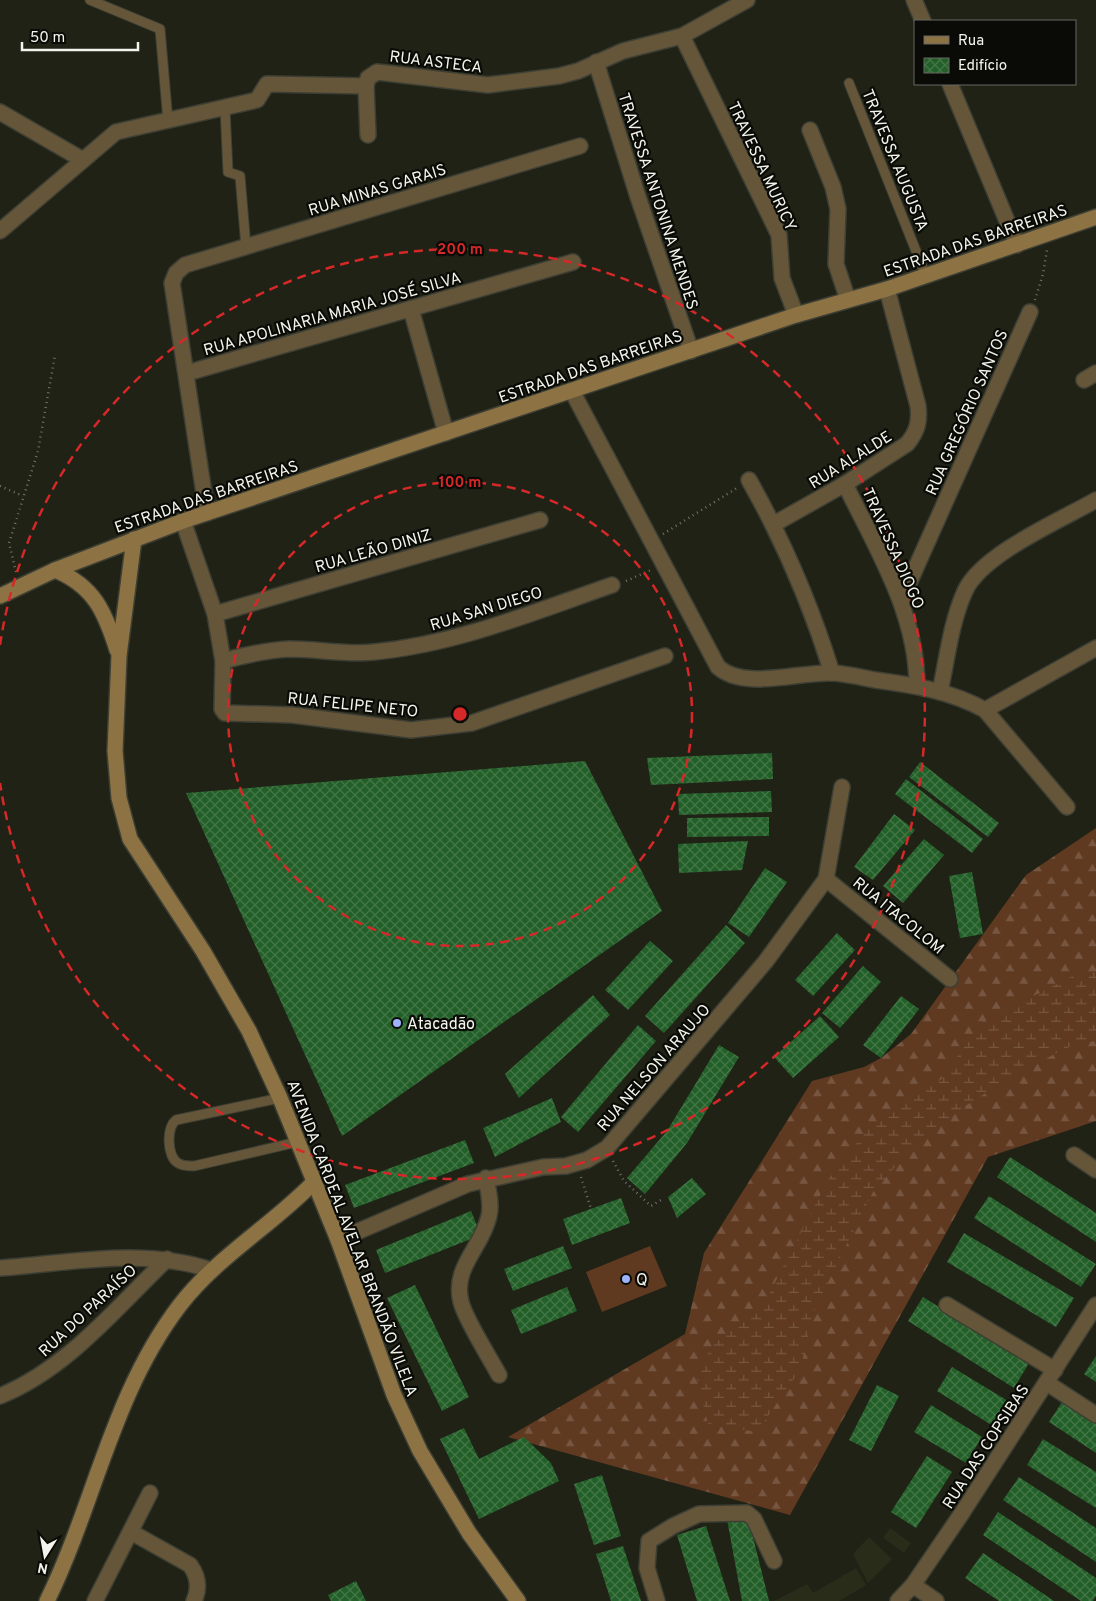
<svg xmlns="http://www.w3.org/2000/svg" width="1096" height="1601" viewBox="0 0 1096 1601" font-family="Overpass,sans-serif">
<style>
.built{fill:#2a2c1a}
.grass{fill:#603921}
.forest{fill:url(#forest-firs)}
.wetland{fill:url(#wetland-marsh)}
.building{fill:url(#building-cross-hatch)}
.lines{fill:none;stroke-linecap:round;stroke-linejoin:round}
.lane-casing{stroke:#3e3f34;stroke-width:11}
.street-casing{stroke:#3e3f34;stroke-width:18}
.secondary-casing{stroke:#3e3f34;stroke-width:18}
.path{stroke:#73746a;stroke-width:2.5;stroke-dasharray:1 4;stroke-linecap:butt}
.lane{stroke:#655639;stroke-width:9}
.street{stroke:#655639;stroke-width:15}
.secondary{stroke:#8d7344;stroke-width:15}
.ring{fill:none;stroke:#d62828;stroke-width:2.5;stroke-dasharray:9 6}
.poi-dot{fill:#9db4fd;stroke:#0a0b06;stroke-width:2}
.labels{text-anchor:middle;stroke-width:4.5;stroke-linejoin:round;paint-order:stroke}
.street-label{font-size:16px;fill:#f3f4ec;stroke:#0a0b06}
.poi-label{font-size:16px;fill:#f3f4ec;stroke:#0a0b06;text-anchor:start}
.centre{fill:#d62828;stroke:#0a0b06;stroke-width:2.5}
.ring-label{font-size:15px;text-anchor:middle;font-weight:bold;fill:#d62828;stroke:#0a0b06;stroke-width:4.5;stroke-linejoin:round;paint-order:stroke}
</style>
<defs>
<pattern id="forest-firs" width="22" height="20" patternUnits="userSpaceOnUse" patternTransform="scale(1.25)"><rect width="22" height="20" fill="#603921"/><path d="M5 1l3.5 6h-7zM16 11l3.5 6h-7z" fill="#775641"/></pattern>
<pattern id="wetland-marsh" width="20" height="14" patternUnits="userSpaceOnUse" patternTransform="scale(1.25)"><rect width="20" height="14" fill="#603921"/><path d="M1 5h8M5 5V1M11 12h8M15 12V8" fill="none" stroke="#775641"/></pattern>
<pattern id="building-cross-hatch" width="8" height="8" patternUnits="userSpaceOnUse" patternTransform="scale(1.25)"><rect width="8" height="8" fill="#235f28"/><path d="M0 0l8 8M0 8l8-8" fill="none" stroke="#437747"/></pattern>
</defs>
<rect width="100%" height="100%" fill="#202216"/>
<!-- built -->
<g class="built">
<path d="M890,1528L911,1543L904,1553L883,1538Z"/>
<path d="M869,1537L892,1559L868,1583L853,1554Z"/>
<path d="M856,1568L866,1585L839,1601H774L807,1584L813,1593Z"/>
</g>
<!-- grass -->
<path class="grass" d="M650,1246L667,1286L602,1312L586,1272Z"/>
<!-- forest -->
<path class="forest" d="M1096,828V1121L988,1157L790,1515L508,1437L685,1334L704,1253L812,1081L864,1067L881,1058L911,1034L1026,875Z"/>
<!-- wetland -->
<path class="wetland" d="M1081,972H1096V1041L1077,1043L1023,1070L965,1106L914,1146L873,1192L815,1308L800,1370L757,1432L708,1424L697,1379L711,1347L768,1296L828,1180L866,1131L943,1078L980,1023Z"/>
<!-- building -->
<g class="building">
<path d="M772,753L773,779L651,785L647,758Z"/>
<path d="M585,761L662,911L342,1136L186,793Z"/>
<path d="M920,762L999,823L988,837L909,777Z"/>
<path d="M906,779L983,839L972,853L895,794Z"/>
<path d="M771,791L772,812L679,815L678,794Z"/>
<path d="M894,814L915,830L873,880L854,867Z"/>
<path d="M769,817V836L687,837V818Z"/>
<path d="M924,839L944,855L903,903L883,886Z"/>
<path d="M748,841L742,870L679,873L678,844Z"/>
<path d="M765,868L787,882L749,937L728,923Z"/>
<path d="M972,872L983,934L960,938L949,876Z"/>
<path d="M726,925L745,943L664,1033L645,1016Z"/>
<path d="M837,933L855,950L813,996L795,980Z"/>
<path d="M650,941L673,961L628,1010L605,990Z"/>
<path d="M863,966L881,982L840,1028L822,1013Z"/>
<path d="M593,995L610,1015L519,1098L505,1074Z"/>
<path d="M901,996L919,1009L881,1058L863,1045Z"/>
<path d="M820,1016L839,1037L793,1078L774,1057Z"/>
<path d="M638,1025L656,1041L578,1132L561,1117Z"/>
<path d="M719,1045L739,1057L687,1143L645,1194L627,1178L667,1131Z"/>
<path d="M552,1098L561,1122L495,1157L483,1128Z"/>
<path d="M465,1140L474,1163L354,1208L345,1185Z"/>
<path d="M1010,1157L1096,1213V1242L997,1177Z"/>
<path d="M692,1178L706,1194L677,1218L668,1197Z"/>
<path d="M989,1196L1096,1264L1081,1287L974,1218Z"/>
<path d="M621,1198L630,1223L572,1245L563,1219Z"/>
<path d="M471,1211L481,1235L385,1273L376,1250Z"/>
<path d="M964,1233L1074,1298L1056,1327L947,1262Z"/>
<path d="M563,1246L572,1268L513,1291L504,1269Z"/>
<path d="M415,1285L469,1397L442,1411L387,1298Z"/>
<path d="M567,1287L577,1311L521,1334L511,1310Z"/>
<path d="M923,1297L1029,1363L1014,1388L908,1321Z"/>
<path d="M1096,1356V1382L1084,1374Z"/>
<path d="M952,1367L1008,1401L993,1426L937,1391Z"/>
<path d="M877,1385L899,1396L871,1451L849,1440Z"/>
<path d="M1064,1399L1096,1420V1453L1049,1422Z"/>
<path d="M931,1405L982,1437L966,1463L914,1432Z"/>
<path d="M464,1428L479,1459L524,1437L551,1463L559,1481L479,1519L440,1439Z"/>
<path d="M1043,1439L1096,1472V1508L1027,1465Z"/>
<path d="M927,1456L952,1472L916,1528L891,1512Z"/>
<path d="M602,1475L621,1536L594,1545L574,1484Z"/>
<path d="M1019,1477L1096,1528V1562L1003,1500Z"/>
<path d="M998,1512L1096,1578V1596L1093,1601H1081L983,1535Z"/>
<path d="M748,1517L769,1601H742L727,1519Z"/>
<path d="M706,1526L730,1601H697L677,1535Z"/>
<path d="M623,1546L641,1601H611L596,1554Z"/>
<path d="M983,1553L1054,1601H999L965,1578Z"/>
<path d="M356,1581L366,1601H331L328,1595Z"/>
</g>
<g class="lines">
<defs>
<g id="lane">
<path d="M90,0L160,29L168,121"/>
<path d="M849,83L926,276"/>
<path d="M225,108L228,172L240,176L246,247"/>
<path d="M280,1098L176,1120C166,1128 167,1157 178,1163C182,1166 189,1166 194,1166L297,1142"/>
</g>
<g id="street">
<path d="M914,0L923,21"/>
<path d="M682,36L779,235L782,278L796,315"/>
<path d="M596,62L638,197L691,351"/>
<path d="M950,84L1017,245"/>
<path d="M0,112L83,160"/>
<path d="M810,130L833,187L838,209L836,264L848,300"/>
<path d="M368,135L366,86L368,78L377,72L488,85L559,76L578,71L623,51L682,36L747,0"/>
<path d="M0,231L116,132L257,100L267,84L366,86"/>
<path d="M411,309L446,433"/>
<path d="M187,373L573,262"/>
<path d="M1084,380L1096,373"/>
<path d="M572,391L718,667C745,691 799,671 833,673C847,674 861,677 875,680C913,685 951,691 985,710L1067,807"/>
<path d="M749,480C784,542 811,605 832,673"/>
<path d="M845,484C876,548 917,613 917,686"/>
<path d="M207,513L172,283L176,273L185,265L580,146"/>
<path d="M183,521L215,614L223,661L222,709L225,713L292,715L411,730L472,723L665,656"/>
<path d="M774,524L845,484L907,444C917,432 920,422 918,406L887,289"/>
<path d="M901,601L1030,312"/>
<path d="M215,614L540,520"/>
<path d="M223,661C245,655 267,650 290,649C318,649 347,655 374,652C457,644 534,612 612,585"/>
<path d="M940,692C947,659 951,622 965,591C982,554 1061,520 1096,500"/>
<path d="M985,710L1096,648"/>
<path d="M826,879L950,979"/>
<path d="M1074,1155L1096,1170"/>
<path d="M486,1178C488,1190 492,1204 489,1216C482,1248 452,1267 461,1302C466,1321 489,1356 499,1375"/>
<path d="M338,1240L468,1184L543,1167L566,1166L587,1160L607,1148L766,961L826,879L842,787"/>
<path d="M0,1268C70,1263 143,1247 211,1270"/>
<path d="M947,1305L1055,1370"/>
<path d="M1047,1383L1096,1415"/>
<path d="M0,1396C67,1369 116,1308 167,1259"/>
<path d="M131,1532L190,1565C198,1576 200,1588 194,1601"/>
<path d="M913,1585L936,1601"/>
<path d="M95,1601L150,1493"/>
<path d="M657,1601L647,1568L649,1541L673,1526L699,1514L747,1513L754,1519L774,1561"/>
<path d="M898,1601L913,1585L962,1513L1096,1305"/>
</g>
<g id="secondary">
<path d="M134,539L119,656L115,751L119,798L130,839L203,951L249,1031L280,1098L338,1240L394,1395L420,1451L469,1533L518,1601"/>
<path d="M55,570C94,586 105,612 117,650"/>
<path d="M0,596L55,570L183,521L796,315L887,289L1096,217"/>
<path d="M47,1601C95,1503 112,1394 180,1305C217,1257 271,1226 313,1183"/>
</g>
</defs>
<!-- lane casing -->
<use href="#lane" class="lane-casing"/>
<!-- street casing -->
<use href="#street" class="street-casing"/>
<!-- secondary casing -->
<use href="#secondary" class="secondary-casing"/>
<!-- path -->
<g class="path">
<path d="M1035,300L1043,274L1047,250"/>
<path d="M0,486L23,496"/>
<path d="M663,534L737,488"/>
<path d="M16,572L9,543L38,451L55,355"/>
<path d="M626,581L651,570"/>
<path d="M613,1161L624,1181L651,1206L661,1200"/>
<path d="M581,1177L591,1209"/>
</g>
<!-- lane -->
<use href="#lane" class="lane"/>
<!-- street -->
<use href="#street" class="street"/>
<!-- secondary -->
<use href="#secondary" class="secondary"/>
</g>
<!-- distance rings -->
<g class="ring">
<circle cx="460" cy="714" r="232"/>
<path d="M0 645A465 465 0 1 1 0 783"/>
</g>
<!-- markers -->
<g class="poi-dot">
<circle cx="397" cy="1023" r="5"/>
<circle cx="626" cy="1279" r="5"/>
</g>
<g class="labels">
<!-- street labels -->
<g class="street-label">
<text transform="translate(436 61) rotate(7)" y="6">RUA ASTECA</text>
<text transform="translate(896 160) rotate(68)" y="6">TRAVESSA AUGUSTA</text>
<text transform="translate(763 166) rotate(65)" y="6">TRAVESSA MURICY</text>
<text transform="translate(377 189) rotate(-17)" y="6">RUA MINAS GARAIS</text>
<text transform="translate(659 201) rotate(72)" y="6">TRAVESSA ANTONINA MENDES</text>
<text transform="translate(975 240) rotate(-19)" y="6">ESTRADA DAS BARREIRAS</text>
<text transform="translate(332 313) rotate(-16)" y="6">RUA APOLINARIA MARIA JOSÉ SILVA</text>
<text transform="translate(590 366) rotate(-19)" y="6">ESTRADA DAS BARREIRAS</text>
<text transform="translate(966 412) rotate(-66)" y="6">RUA GREGÓRIO SANTOS</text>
<text transform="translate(850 459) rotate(-32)" y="6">RUA ALALDE</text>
<text transform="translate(206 496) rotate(-19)" y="6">ESTRADA DAS BARREIRAS</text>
<text transform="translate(894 548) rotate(66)" y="6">TRAVESSA DIOGO</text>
<text transform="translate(373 550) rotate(-16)" y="6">RUA LEÃO DINIZ</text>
<text transform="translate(486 608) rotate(-17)" y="6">RUA SAN DIEGO</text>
<text transform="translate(353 704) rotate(6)" y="6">RUA FELIPE NETO</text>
<text transform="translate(899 915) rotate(39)" y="6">RUA ITACOLOM</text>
<text transform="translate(653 1067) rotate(-49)" y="6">RUA NELSON ARAUJO</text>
<text transform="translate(353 1238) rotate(69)" y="6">AVENIDA CARDEAL AVELAR BRANDÃO VILELA</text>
<text transform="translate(87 1310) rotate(-43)" y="6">RUA DO PARAÍSO</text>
<text transform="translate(985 1446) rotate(-57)" y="6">RUA DAS COPSIBAS</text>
</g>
<!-- poi labels -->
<g class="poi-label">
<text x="407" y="1029">Atacadão</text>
<text x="636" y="1285">Q</text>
</g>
</g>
<circle cx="460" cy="714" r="8" class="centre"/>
<g class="ring-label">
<text x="460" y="254">200 m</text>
<text x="460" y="487">100 m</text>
</g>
<!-- legend -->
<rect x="914" y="20" width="162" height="65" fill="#0a0b06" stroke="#676862"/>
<rect x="924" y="36" width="25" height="8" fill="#8d7344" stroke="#676862"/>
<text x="958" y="45" font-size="15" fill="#f3f4ec">Rua</text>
<rect x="924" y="58" width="25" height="15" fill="url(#building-cross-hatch)" stroke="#676862"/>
<text x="958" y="70" font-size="15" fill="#f3f4ec">Edifício</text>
<!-- north arrow -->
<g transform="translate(45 1556) rotate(191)" stroke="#0a0b06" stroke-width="4" paint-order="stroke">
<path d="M0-4L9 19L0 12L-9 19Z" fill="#f3f4ec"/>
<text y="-8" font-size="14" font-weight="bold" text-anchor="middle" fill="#f3f4ec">N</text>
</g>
<!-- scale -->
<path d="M22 42v8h116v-8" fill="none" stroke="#f3f4ec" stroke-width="2.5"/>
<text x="30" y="42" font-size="15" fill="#f3f4ec" stroke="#0a0b06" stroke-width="4" paint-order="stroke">50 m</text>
</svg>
